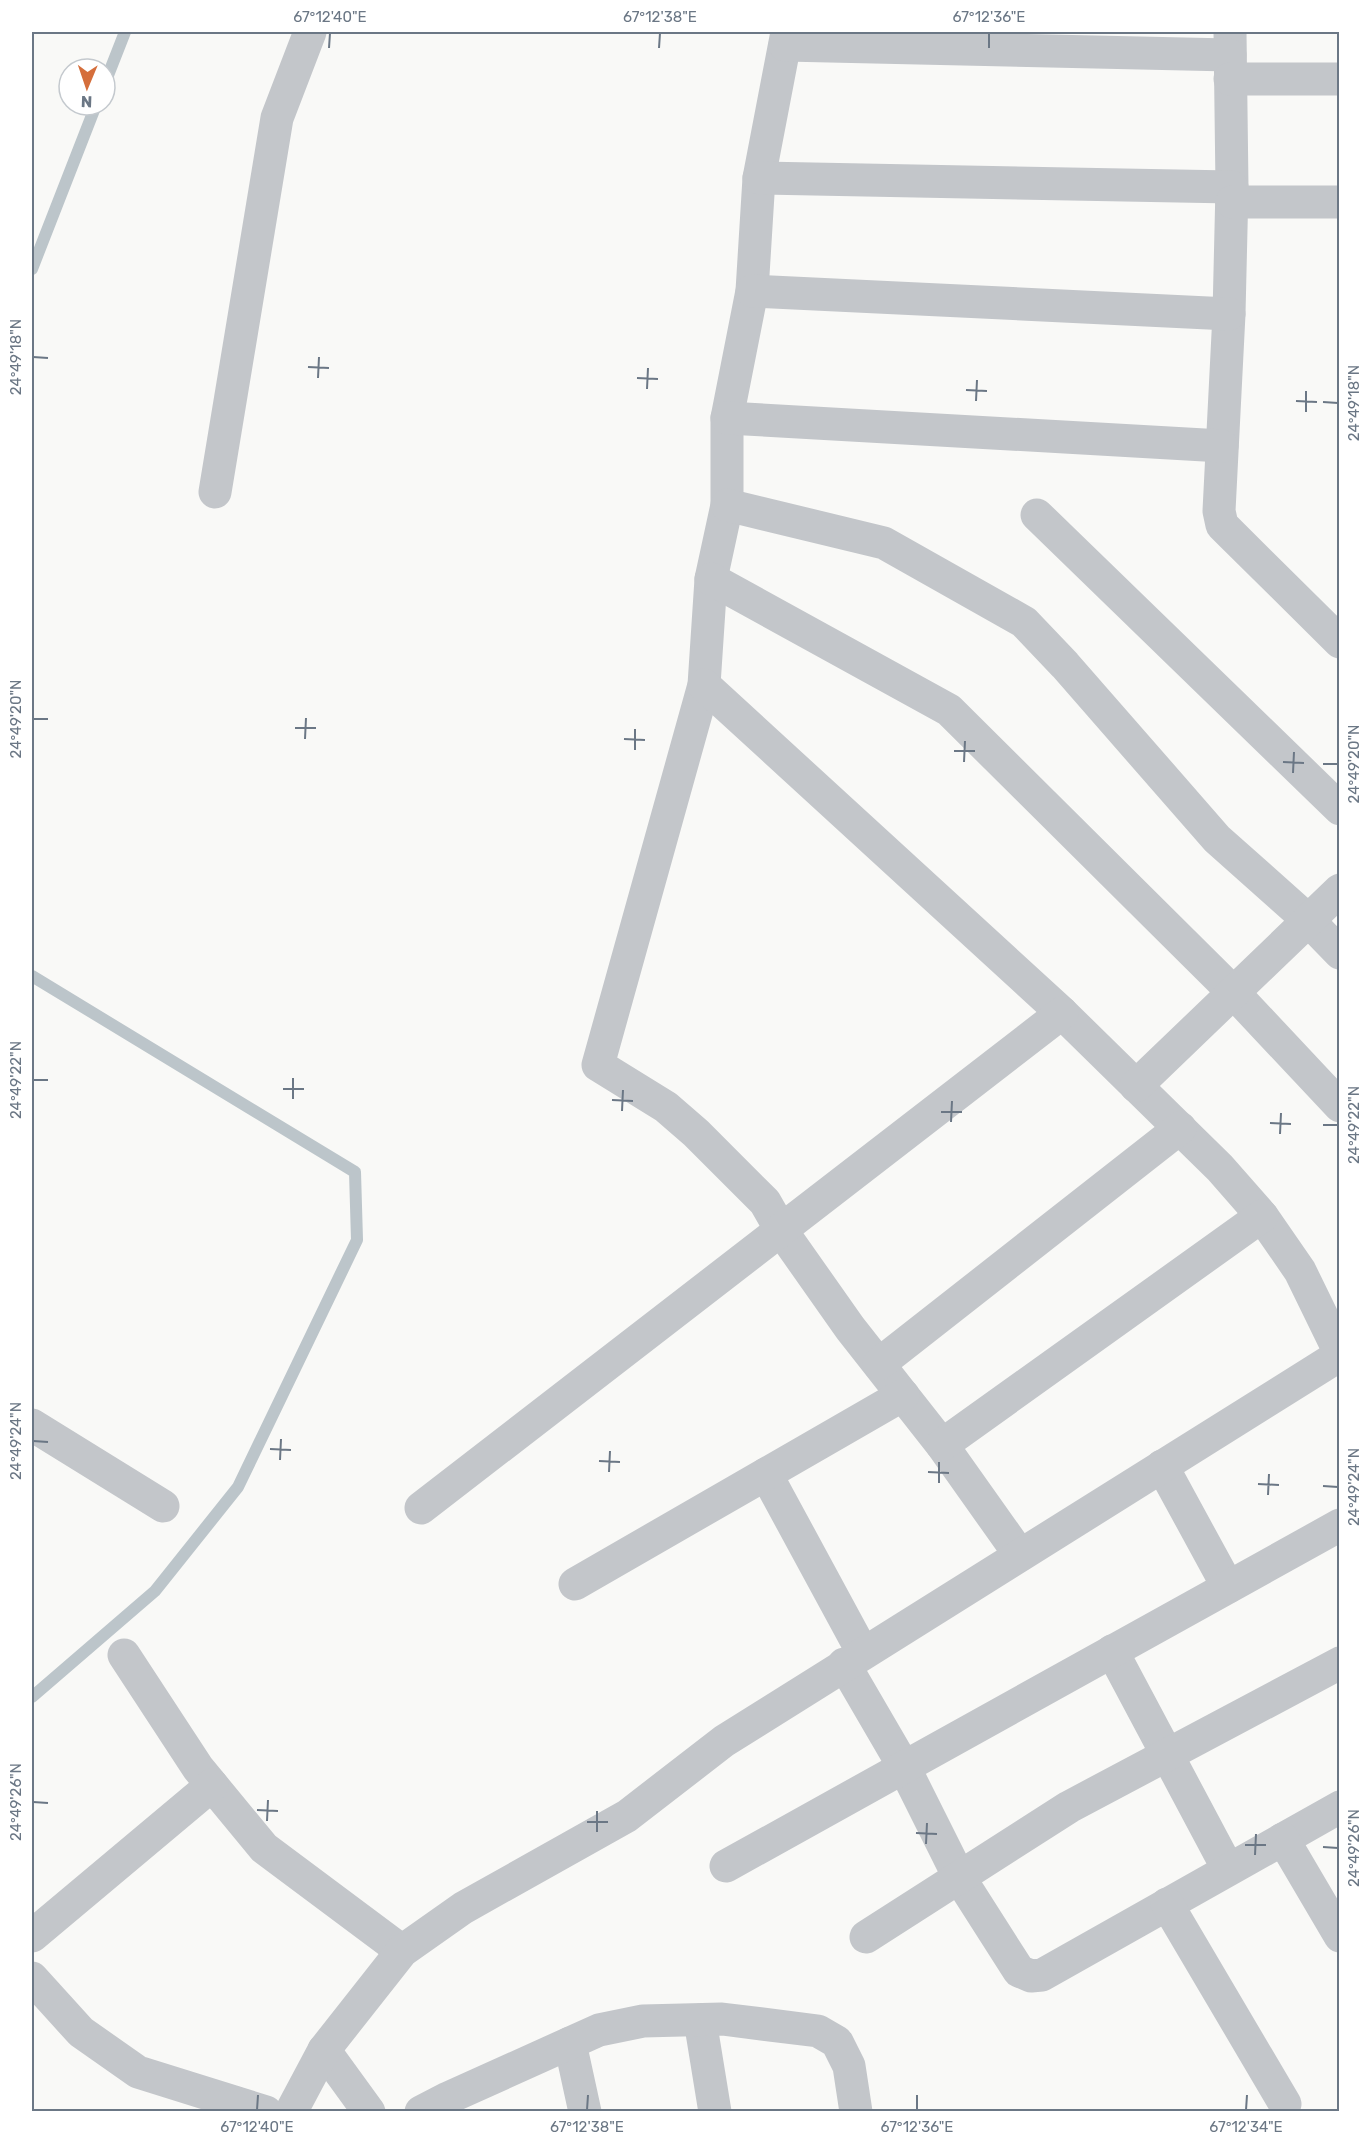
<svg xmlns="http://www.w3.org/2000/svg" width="1371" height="2143" viewBox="0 0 1371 2143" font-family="Rubik,sans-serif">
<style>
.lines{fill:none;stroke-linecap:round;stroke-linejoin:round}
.stream{stroke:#bcc5ca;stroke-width:12}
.minor{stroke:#c3c6ca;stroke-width:33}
.ticks{fill:none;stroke:#6b7785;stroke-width:2}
.neatline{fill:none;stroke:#6b7785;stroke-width:2}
.ticks-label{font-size:15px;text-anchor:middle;fill:#6b7785}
</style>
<rect width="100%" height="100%" fill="#f9f9f7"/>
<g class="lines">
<!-- stream -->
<g class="stream">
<path d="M105,83L125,32"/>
<path d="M32,269L96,105"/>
<path d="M32,976L355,1172L357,1240L238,1487L155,1591L32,1697"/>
</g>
<!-- minor -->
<g class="minor">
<path d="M787,32L759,178L752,291L727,418V505L711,579L704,685L598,1065L666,1107L696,1133L765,1202L781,1230L850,1328L942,1445L1020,1555"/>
<path d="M1230,32L1232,187L1229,314L1219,511L1222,525L1232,535L1340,642"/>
<path d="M785,45L1230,55"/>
<path d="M1230,79H1340"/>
<path d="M759,178L1232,187"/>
<path d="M1232,202H1340"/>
<path d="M752,291L1229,314"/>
<path d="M727,418L1222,446"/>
<path d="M215,492L277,118L310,32"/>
<path d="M727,505L884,543L1024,622L1065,665L1217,839L1308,920L1340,953"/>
<path d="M1037,515L1340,809"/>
<path d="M711,579L949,710L1233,992L1340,1106"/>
<path d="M704,685L1062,1013L1220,1168L1262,1216L1300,1271L1340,1353"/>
<path d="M1136,1086L1340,890"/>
<path d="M879,1364L1180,1128"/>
<path d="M32,1425L163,1506"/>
<path d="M942,1445L1262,1216"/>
<path d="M1162,1466L1228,1587"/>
<path d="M766,1474L863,1653"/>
<path d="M421,1508L1062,1013"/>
<path d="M575,1584L903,1395"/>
<path d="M1112,1651L1228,1869"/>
<path d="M124,1655L198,1768L264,1848L402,1951"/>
<path d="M844,1664L904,1767L959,1877L1019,1971L1031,1976L1042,1975L1340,1807"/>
<path d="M1283,1839L1340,1936"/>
<path d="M726,1866L1340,1525"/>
<path d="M1167,1904L1285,2104"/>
<path d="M32,1936L212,1785"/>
<path d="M866,1937L1069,1807L1340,1663"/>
<path d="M32,1978L81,2032L138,2072L266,2112"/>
<path d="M700,2020L715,2112"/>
<path d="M570,2043L585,2112"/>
<path d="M324,2050L369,2112"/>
<path d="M291,2112L324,2050L402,1951L463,1908L627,1816L724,1741L1340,1355"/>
<path d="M421,2112L448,2098L599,2030L643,2021L722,2019L818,2031L837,2042L849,2066L856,2112"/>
</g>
</g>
<!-- ticks -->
<path class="ticks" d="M329,48L330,33M659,48L660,33M989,48V33M33,357L48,358M308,367L329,368M318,378L319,357M637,378L658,379M647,389L648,368M966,390L987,391M976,401L977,380M1296,401L1317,402M1323,402L1338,403M1306,412V391M33,719H48M295,728H316M305,739L306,718M624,739L645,740M635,750V729M954,751H975M964,762L965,741M1283,762L1304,763M1323,764H1338M1293,773L1294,752M33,1080H48M283,1089H304M293,1099V1078M612,1100L633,1101M622,1111L623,1090M941,1112H962M951,1122L952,1101M1270,1123L1291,1124M1323,1125H1338M1280,1134L1281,1113M33,1441L48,1442M270,1449L291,1450M280,1460L281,1439M599,1461L620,1462M609,1472L610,1451M928,1472L949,1473M939,1483V1462M1258,1484L1279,1485M1323,1486L1338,1487M1268,1495L1269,1474M33,1802L48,1803M257,1810L278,1811M267,1821L268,1800M587,1822H608M597,1832V1811M916,1833L937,1834M926,1844L927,1823M1245,1845H1266M1323,1847L1338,1848M1255,1855L1256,1834M257,2110L258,2095M587,2110L588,2095M917,2110V2095M1246,2110L1247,2095"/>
<!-- border -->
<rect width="1371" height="2143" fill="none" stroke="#ffffff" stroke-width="66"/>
<!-- north arrow -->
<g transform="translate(87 87) rotate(182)"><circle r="28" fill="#ffffff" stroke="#c4c9ce" stroke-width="1.5"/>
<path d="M0-4.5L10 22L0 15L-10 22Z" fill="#d56e3b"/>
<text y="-9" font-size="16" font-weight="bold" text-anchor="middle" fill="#6b7785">N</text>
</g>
<rect x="33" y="33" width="1305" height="2077" class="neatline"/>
<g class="ticks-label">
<text x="330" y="22">67°12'40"E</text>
<text x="660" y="22">67°12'38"E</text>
<text x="989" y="22">67°12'36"E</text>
<text transform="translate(16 357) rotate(-90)" y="5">24°49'18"N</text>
<text transform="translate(1354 403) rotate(-90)" y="5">24°49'18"N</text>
<text transform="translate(16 719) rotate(-90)" y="5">24°49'20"N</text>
<text transform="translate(1354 764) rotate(-90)" y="5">24°49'20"N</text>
<text transform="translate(16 1080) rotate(-90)" y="5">24°49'22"N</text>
<text transform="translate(1354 1125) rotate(-90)" y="5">24°49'22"N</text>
<text transform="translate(16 1441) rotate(-90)" y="5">24°49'24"N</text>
<text transform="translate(1354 1487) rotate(-90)" y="5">24°49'24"N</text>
<text transform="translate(16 1802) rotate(-90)" y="5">24°49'26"N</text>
<text transform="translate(1354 1848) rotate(-90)" y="5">24°49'26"N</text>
<text x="257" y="2132">67°12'40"E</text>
<text x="587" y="2132">67°12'38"E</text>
<text x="917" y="2132">67°12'36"E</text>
<text x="1246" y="2132">67°12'34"E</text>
</g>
</svg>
